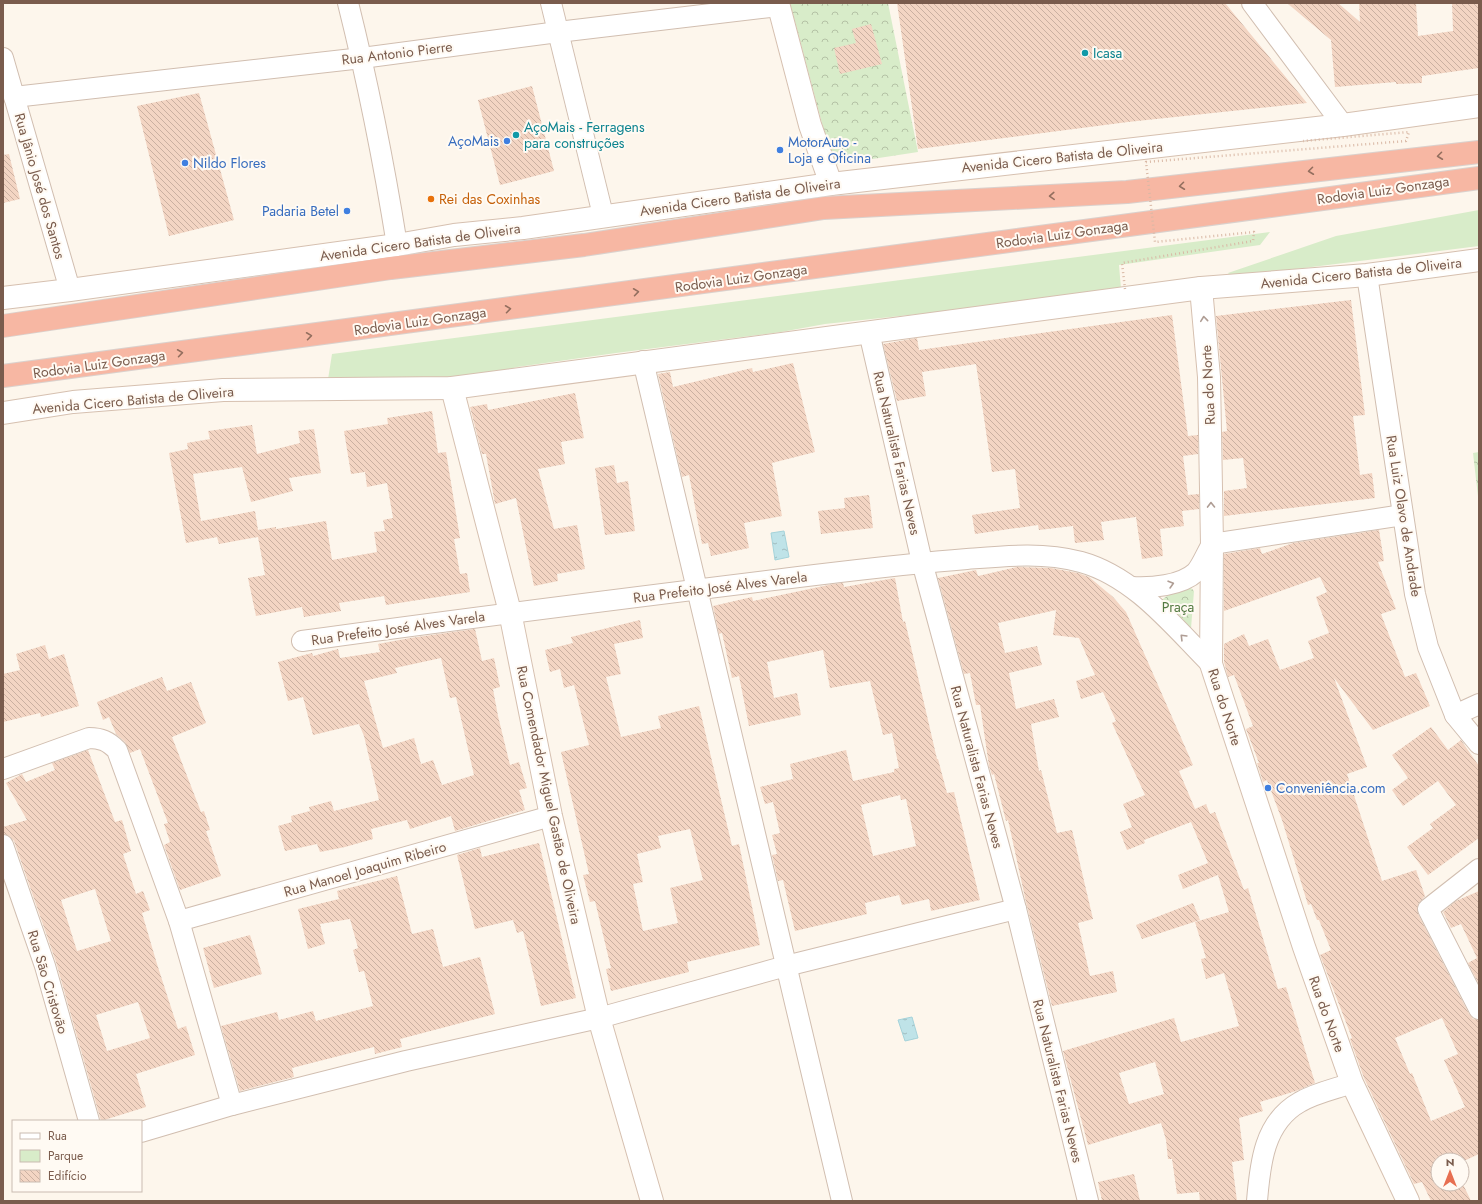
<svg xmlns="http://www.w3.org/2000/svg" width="1482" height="1204" viewBox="0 0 1482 1204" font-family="Jost,sans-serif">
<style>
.green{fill:#d8ecc9}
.forest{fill:url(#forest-crowns)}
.water{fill:url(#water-ripples);stroke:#a5d3da}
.building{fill:url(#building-back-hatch);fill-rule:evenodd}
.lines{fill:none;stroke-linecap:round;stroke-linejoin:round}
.street-casing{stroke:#d1beb0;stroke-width:22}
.secondary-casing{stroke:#d6c0b0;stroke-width:24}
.highway-casing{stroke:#dad1cd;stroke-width:24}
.street{stroke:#fff;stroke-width:20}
.secondary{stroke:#fff;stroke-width:22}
.highway{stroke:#f7b7a3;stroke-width:22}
.path-bridge{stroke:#d9b8a5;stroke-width:2.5;stroke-dasharray:1 3;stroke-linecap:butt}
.oneway{stroke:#936e5e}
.oneway2{stroke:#af9d94}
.culture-dot{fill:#0f9aa8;stroke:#fffaf3;stroke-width:1.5}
.shop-dot{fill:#3f7fe0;stroke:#fffaf3;stroke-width:1.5}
.food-dot{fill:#e8710a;stroke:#fffaf3;stroke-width:1.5}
.labels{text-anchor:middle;stroke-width:4;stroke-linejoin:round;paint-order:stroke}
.street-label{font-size:14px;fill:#7a5c4d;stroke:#fffaf3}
.culture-label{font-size:14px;fill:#0d838f;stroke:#fffaf3;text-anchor:start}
.shop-label{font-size:14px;fill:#366cbe;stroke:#fffaf3;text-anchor:start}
.food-label{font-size:14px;fill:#c56008;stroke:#fffaf3;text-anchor:start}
.park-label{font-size:14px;fill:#537a41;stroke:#fffaf3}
</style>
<defs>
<pattern id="forest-crowns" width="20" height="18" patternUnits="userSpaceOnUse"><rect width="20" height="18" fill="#d8ecc9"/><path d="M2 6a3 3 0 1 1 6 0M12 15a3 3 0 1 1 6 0" fill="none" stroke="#b4c2a5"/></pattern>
<pattern id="water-ripples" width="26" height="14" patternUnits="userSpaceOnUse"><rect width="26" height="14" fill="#bfe3e8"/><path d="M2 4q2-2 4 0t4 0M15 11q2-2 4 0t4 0" fill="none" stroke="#a0bbbe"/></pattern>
<pattern id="building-back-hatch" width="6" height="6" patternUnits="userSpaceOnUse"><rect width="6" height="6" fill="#f3d5c3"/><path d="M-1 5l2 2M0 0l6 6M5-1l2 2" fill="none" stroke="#cab0a1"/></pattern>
</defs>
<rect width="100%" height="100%" fill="#fdf6ec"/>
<!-- green -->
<g class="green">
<path d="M1479,210V246L1249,275L1233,279L1228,273L1336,236Z"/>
<path d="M1270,232L1260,245L1119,265L1121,289L1003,305L825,324L781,332L616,353L517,367L456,383L326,392L332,354Z"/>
</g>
<!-- forest -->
<g class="forest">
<path d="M790,3H888L918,152L833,165Z"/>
<path d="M1479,452V505L1473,453Z"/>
<path d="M1190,587L1194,591L1190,641L1156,604L1167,596Z"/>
</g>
<!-- water -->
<g class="water">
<path d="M784,531L789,557L775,560L771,533Z"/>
<path d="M912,1017L918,1038L905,1041L898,1020Z"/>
</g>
<!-- building -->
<g class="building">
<path d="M897,3H1225L1307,103L1128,122L918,149Z"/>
<path d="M1287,3H1338L1360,22L1359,3H1416L1418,36L1453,31L1452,3H1479V68L1422,76V83L1396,84V82L1335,87L1331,40Z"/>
<path d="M871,24L882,64L840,74L834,48L856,43L852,29Z"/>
<path d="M532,86L554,171L500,185L478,100Z"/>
<path d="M199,93L234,220L169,236L137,106Z"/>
<path d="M9,154L20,199L3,203V155Z"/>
<path d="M1351,300L1365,415L1353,416L1360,475L1372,473L1375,498L1224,516V491L1247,488L1243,458L1223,460L1222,432L1227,431L1216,316Z"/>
<path d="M1172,315L1188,436L1198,435V454L1183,456L1188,495L1199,494V509L1182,511L1184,526L1160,529L1163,556L1142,559L1136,517L1101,522L1104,540L1075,543L1073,526L1039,530L1038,525L975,534L972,515L1020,508L1015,469L992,472L976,364L922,372L926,396L897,401L883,344L917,338L919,350Z"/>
<path d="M793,363L815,452L772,463L782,516L744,523L749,548L711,556L708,543L702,544L689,475L682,477L658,374L670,372L673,387L752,368L753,372Z"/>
<path d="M575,393L584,438L561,442L565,464L538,469L554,529L577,525L585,569L557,574L558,581L534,586L516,498L495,504L486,454H482L470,407L487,404L488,410Z"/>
<path d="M432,411L438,453L446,452L460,538L454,539L460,574L467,573L470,592L386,605L384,596L339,603L341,611L304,617L302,607L256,616L248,578L265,575L258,537L219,544L217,537L186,543L169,453L188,449L187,443L210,439L208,431L252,425L257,454L300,443L298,431L314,429L321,473L289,478L293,491L251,502L242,467L193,474L201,521L255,511L258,530L276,527V529L326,521L332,560L377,552L374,532L385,531L383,520L393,518L387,483L367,487L365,472L351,474L344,431L388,424L387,418Z"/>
<path d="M614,465L617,483L628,481L635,531L605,535L595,468Z"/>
<path d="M869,495L873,528L821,534L818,511L845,508L844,498Z"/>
<path d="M1379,530L1384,561L1378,562L1396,609L1381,614L1405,677L1416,673L1430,706L1373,730L1334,678L1367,767L1347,774L1382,881L1416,870L1425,896L1418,904V914L1469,1014L1473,1019L1479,1020V1154L1466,1160H1438V1184H1462V1182L1471,1201H1431L1422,1182L1414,1184L1364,1078L1350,1039L1352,1038L1320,955L1331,950L1319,920H1317L1311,904L1308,905L1282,820L1267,780L1263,782L1257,763H1259L1246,729L1253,726L1234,675L1228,677L1224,662V644L1244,634L1249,646L1268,639L1280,670L1314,658L1308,641L1329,633L1316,597L1327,592L1320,577L1224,611V554L1260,548L1262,554L1293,543ZM1442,1018L1458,1054L1444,1060L1465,1107L1431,1121L1412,1073L1410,1074L1395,1038Z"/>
<path d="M1017,567L1051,568L1078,573L1089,577L1113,597L1126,612L1193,765L1179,771L1195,809L1206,804L1210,814L1215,812L1244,890L1248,888L1278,989L1286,987L1315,1083L1296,1091L1260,1102L1263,1111L1239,1118L1244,1160L1232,1162L1237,1201H1200L1199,1192L1177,1194L1172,1159H1168L1166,1140L1161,1123L1088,1145L1063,1051L1174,1018L1181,1042L1239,1026L1224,973L1206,979L1201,959L1206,958L1195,922L1229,912L1218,875L1183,889L1178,875L1208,863L1191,822L1144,840L1145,843L1127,850L1120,832L1132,827L1123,804L1145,795L1112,723L1116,721L1103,692L1081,699L1076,681L1095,675L1079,638L1053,635L1056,610L998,623L1005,653L1037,646L1042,665L1009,673L1016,709L1054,699L1059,717L1031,724L1039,771L1041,770L1057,833L1072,830L1093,919L1078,923L1090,976L1113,971L1117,992L1052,1006L1026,902L1008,820L1006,821L994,774L992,775L989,766L980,705H976L970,673L964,674L938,578L976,570L978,576ZM1155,1062L1164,1094L1129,1104L1119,1073Z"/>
<path d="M895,578L903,622L905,621L937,759H938L947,793L954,792L980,900L931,911L929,899L902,905L899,895L865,903L867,914L795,931L783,880L778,881L772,855L777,854L772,835L780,833L773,802L765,804L760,787L793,779L790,764L846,750L853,781L894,772V769L899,768L892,733L883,735L870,681L830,688L823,650L767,662L774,698L797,693L801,715L749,726L739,676L732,678L722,633L719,634L713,606L752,597L753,601L833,584L843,583L844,587ZM900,795L901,800L906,799L916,846L873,856L861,805Z"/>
<path d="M640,620L643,638L614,644L621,674L606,677L621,737L661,728L658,716L699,706L732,846L739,844L760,945L687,962L689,972L611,991L606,969L611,968L595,901L590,902L583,875L589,874L561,752L589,745L574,685L564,688L560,669L550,672L545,650L573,643L571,637ZM690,829L703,880L670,888L678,923L643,931L633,884L643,882L637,854L661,848L658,836Z"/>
<path d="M475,629L482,661L494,658L500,687L493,689L498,716L510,765L519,762L527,788L519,790L525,810L455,831L451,816L410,829L407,820L371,829L373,839L345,847L320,852L317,844L285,851L278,826L292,822L291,816L310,811L309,807L331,801L334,811L379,800L364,736L359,724L313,735L303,697L288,701L278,662L312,653L313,656L338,649L340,658L380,652L378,644L410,638ZM441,658L450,698L456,697L474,775L442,785L433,760L421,764L414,738L383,748L364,681L397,673L395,668Z"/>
<path d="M45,645L49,659L64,654L79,706L41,717L40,713L3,722V674L20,670L16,654Z"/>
<path d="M162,677L167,691L191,682L206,723L172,737L201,812L204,811L210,830L206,831L221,876L180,890L164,845L170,842L164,824L168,823L140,749L130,753L125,742L116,734L109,717L103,720L97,702Z"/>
<path d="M1431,727L1448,750L1461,740L1479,766V838L1428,875L1407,847L1433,828L1430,824L1456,805L1438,781L1403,806L1392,790L1408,778L1392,755Z"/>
<path d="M88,750L115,822L122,820L131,851L123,854L136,894L143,891L150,910L142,913L157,964L178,1029L186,1026L195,1055L136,1074L146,1107L101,1121L56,962L14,841L10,836L4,834L3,830V827L27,820L6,783L22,774L26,782L55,770L52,763ZM95,889L111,941L77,951L61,900ZM138,1002L150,1038L107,1051L96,1015Z"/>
<path d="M539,843L576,998L541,1006L523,931L517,933L513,920L475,929L457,855L480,848L482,857Z"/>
<path d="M397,876L412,934L433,929L443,967L480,957L495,1014L400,1039L402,1047L375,1054L374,1047L292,1068L294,1077L240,1091L221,1026L277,1012L279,1020L313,1011L316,1021L373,1006L364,971L359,972L353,950L358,948L350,919L320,924L325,944L308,949L298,909L339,899L337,891Z"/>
<path d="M1479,891V984L1468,963L1477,958L1461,924L1451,928L1443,912L1456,901Z"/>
<path d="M1193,903L1200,920L1142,939L1136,925Z"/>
<path d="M250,935L262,974L214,988L203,948Z"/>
<path d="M1134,1174L1140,1201H1102L1098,1182Z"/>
</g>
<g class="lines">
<defs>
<g id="street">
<path d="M348,3C368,83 384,164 397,245"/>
<path d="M551,3L603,215"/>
<path d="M1252,3L1343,125"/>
<path d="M3,58L70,290"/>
<path d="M14,97L362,58L558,32L779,6"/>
<path d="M1367,275L1415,594L1428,647L1455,715L1479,744"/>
<path d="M869,332L922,562L1016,909L1088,1201"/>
<path d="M643,361L842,1201"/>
<path d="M1132,587C1151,588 1181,586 1196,572C1202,565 1207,552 1212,544L1403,515"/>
<path d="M302,641C473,617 644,596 815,575C865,569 916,563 967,559C1005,556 1043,552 1081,562C1135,577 1173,626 1211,664"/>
<path d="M1455,715L1479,704"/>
<path d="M3,769L89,738C101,738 108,741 117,750L179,921L232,1105"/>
<path d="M3,845L45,966L89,1121"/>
<path d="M1479,869L1428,909L1479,1009"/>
<path d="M179,921L551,816"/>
<path d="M141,1132L232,1105L406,1061L599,1018L786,966L1016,909"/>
<path d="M1257,1201C1260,1164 1264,1122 1300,1102C1315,1093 1335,1089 1352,1083"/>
</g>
<g id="secondary">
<path d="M778,3L810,125L831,184"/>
<path d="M1201,288L1209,377L1212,544L1211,664L1304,947L1352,1083L1408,1201"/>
<path d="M3,298L70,290L397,245L454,235L523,228L831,184L1343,125L1479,106"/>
<path d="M452,388L510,612L551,816L599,1018L652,1201"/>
<path d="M3,413L73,402L223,390L452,388L1201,288L1367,275L1479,260"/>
</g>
<g id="highway">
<path d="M3,326L391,268L584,245L824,208L1127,192L1479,152"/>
<path d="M3,376L1479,178"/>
</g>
</defs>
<!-- street casing -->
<use href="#street" class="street-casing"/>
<!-- secondary casing -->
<use href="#secondary" class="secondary-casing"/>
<!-- highway casing -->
<use href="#highway" class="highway-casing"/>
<!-- street -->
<use href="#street" class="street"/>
<!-- secondary -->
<use href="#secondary" class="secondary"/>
<!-- highway -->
<use href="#highway" class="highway"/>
<!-- path-bridge -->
<path class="path-bridge" d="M1125,289L1122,263L1253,241L1254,232L1155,242L1146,162L1406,141L1409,132L1303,141"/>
</g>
<!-- one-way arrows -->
<defs><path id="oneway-chevron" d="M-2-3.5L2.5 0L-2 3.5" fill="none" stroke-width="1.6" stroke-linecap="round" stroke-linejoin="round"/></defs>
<g class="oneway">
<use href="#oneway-chevron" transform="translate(1440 156) rotate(173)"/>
<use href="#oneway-chevron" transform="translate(1311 171) rotate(173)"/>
<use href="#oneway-chevron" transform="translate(1182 186) rotate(173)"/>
<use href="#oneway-chevron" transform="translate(1052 196) rotate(177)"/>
<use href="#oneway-chevron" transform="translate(636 292) rotate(-8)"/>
<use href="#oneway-chevron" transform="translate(508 309) rotate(-8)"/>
<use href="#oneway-chevron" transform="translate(309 336) rotate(-8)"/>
<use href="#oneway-chevron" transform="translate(180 353) rotate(-8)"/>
</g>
<g class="oneway2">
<use href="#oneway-chevron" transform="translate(1204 319) rotate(-96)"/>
<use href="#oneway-chevron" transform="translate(1211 505) rotate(-91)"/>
<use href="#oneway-chevron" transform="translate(1171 584) rotate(-16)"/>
<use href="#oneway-chevron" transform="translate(1183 637) rotate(-135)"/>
</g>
<!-- markers -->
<g class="culture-dot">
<circle cx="1085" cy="53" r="4"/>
<circle cx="516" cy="135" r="4"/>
</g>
<g class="shop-dot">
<circle cx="507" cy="141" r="4"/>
<circle cx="780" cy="150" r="4"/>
<circle cx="185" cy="163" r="4"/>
<circle cx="347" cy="211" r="4"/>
<circle cx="1268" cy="788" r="4"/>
</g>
<circle class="food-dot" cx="431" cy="199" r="4"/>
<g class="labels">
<!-- street labels -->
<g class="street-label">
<text transform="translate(397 53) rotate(-7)" y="5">Rua Antonio Pierre</text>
<text transform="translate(1062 157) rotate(-6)" y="5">Avenida Cicero Batista de Oliveira</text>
<text transform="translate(40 186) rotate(74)" y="5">Rua Jânio José dos Santos</text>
<text transform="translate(1383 190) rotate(-8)" y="5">Rodovia Luiz Gonzaga</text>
<text transform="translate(740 197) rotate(-8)" y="5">Avenida Cicero Batista de Oliveira</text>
<text transform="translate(1062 234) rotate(-8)" y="5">Rodovia Luiz Gonzaga</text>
<text transform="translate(420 242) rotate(-8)" y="5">Avenida Cicero Batista de Oliveira</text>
<text transform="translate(1361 273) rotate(-6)" y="5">Avenida Cicero Batista de Oliveira</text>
<text transform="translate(741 278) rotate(-8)" y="5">Rodovia Luiz Gonzaga</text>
<text transform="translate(420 321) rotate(-8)" y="5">Rodovia Luiz Gonzaga</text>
<text transform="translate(99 364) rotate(-8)" y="5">Rodovia Luiz Gonzaga</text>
<text transform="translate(1208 385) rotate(-93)" y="5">Rua do Norte</text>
<text transform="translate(133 400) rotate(-5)" y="5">Avenida Cicero Batista de Oliveira</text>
<text transform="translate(897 453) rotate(77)" y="5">Rua Naturalista Farias Neves</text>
<text transform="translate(1404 516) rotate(81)" y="5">Rua Luiz Olavo de Andrade</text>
<text transform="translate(720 587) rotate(-7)" y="5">Rua Prefeito José Alves Varela</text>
<text transform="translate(398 628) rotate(-8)" y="5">Rua Prefeito José Alves Varela</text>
<text transform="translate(1225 707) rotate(72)" y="5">Rua do Norte</text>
<text transform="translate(977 767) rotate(75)" y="5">Rua Naturalista Farias Neves</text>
<text transform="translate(549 795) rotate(78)" y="5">Rua Comendador Miguel Gastão de Oliveira</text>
<text transform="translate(365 869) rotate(-16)" y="5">Rua Manoel Joaquim Ribeiro</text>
<text transform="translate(48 982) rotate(73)" y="5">Rua São Cristovão</text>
<text transform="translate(1327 1014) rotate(70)" y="5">Rua do Norte</text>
<text transform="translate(1058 1081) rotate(76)" y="5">Rua Naturalista Farias Neves</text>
</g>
<!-- culture labels -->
<g class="culture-label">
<text x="1093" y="58">Icasa</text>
<text x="524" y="132">AçoMais - Ferragens<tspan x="524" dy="16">para construções</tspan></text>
</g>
<!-- shop labels -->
<g class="shop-label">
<text x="499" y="146" text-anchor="end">AçoMais</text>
<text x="788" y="147">MotorAuto -<tspan x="788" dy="16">Loja e Oficina</tspan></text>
<text x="193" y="168">Nildo Flores</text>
<text x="339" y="216" text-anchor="end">Padaria Betel</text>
<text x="1276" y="793">Conveniência.com</text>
</g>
<!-- food labels -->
<g class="food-label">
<text x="439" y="204">Rei das Coxinhas</text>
</g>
<!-- park labels -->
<g class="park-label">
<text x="1178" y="612">Praça</text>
</g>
</g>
<!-- border -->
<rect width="1482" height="1204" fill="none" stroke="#7a5c4d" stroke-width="8"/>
<!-- legend -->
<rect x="12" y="1120" width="130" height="72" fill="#fffaf3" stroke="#cabbb1"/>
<rect x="20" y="1133" width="20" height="6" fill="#ffffff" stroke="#cabbb1"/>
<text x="48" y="1140" font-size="12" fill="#7a5c4d">Rua</text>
<rect x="20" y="1150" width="20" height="12" fill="#d8ecc9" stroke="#cabbb1"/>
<text x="48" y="1160" font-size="12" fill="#7a5c4d">Parque</text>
<rect x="20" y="1170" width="20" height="12" fill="url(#building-back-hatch)" stroke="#cabbb1"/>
<text x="48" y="1180" font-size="12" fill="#7a5c4d">Edifício</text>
<!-- north arrow -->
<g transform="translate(1450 1172)"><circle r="19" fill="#fffaf3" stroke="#cabbb1"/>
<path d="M0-3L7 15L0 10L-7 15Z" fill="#e76f51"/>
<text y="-6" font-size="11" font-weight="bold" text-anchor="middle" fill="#7a5c4d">N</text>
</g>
</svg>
